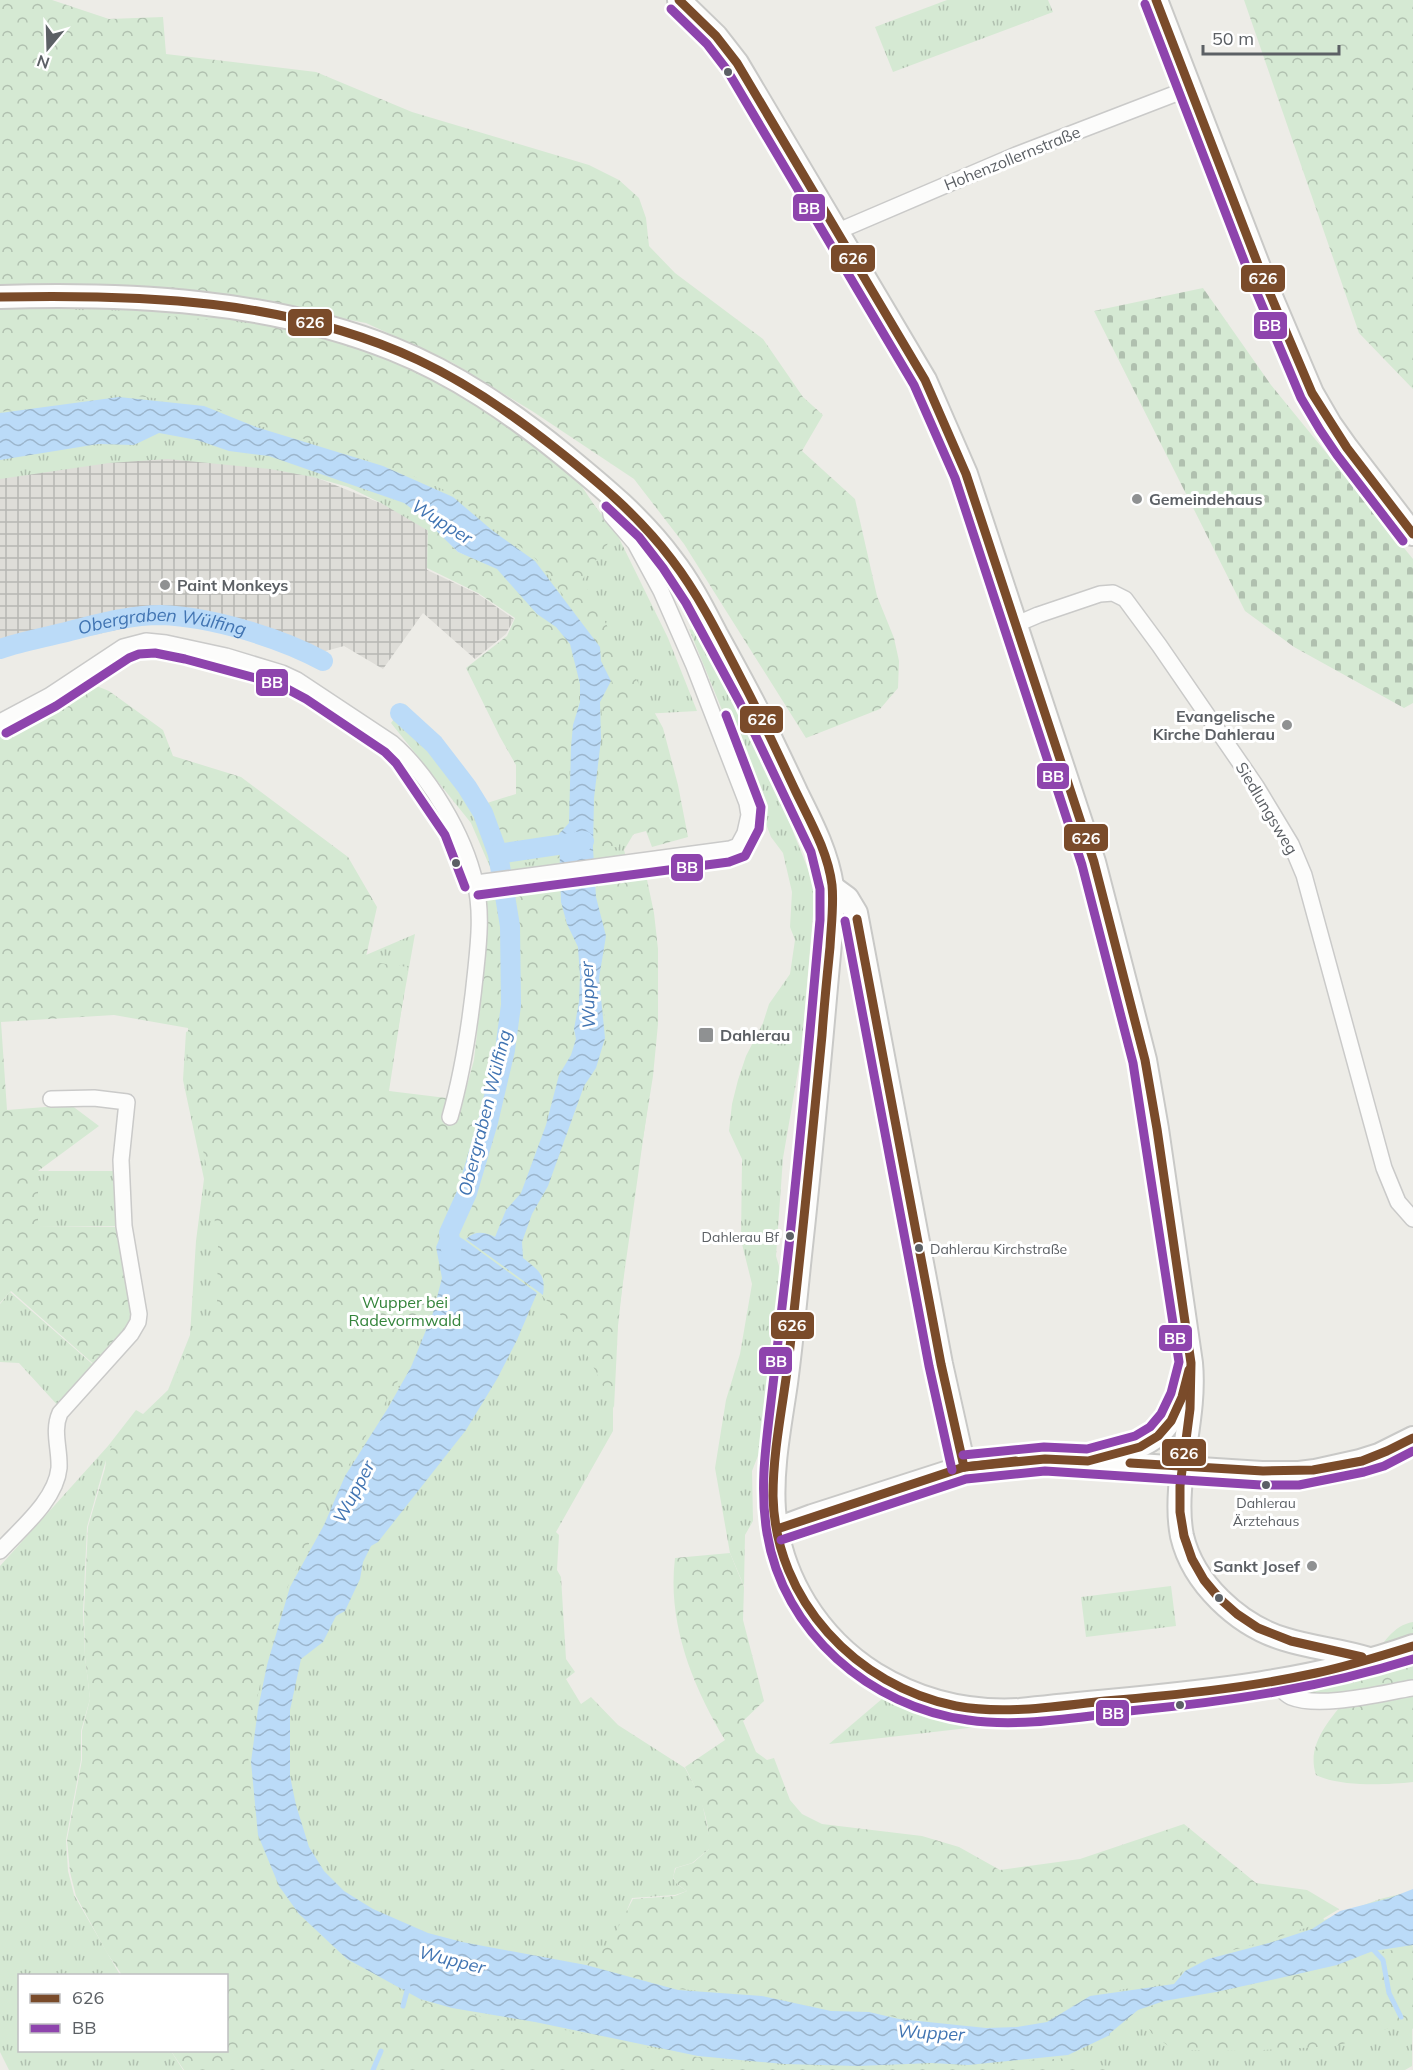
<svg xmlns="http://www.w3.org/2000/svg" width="1413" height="2070" viewBox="0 0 1413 2070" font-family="Mulish,sans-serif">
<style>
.industrial{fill:url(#industrial-grid)}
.grass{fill:url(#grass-tufts)}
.forest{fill:url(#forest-crowns)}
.cemetery{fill:url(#cemetery-stones)}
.water{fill:url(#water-waves)}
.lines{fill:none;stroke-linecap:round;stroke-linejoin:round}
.stream{stroke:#bbdbf8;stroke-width:5}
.canal{stroke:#bbdbf8;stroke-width:20}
.minor-casing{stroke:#cacac9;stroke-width:18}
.secondary-casing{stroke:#c9c9c7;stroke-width:26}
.minor{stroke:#fcfcfb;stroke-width:15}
.secondary{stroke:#fcfcfb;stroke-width:22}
.bus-1-casing{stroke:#fff;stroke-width:14}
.bus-2-casing{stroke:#fff;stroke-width:14}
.bus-1{stroke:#7a4b2a;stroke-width:9}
.bus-2{stroke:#8e44ad;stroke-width:9}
.bus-dot{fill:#5c6065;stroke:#fff;stroke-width:2}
.poi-dot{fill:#8f9192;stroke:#fff;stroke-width:2}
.labels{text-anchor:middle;stroke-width:6;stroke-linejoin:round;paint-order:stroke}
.bus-label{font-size:14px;fill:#5c6065;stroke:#fff;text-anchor:end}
.street-label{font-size:16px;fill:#5c6065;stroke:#fff}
.poi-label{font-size:16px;font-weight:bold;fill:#5c6065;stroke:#fff;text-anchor:start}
.park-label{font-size:16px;fill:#34843b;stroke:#fff}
.water-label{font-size:18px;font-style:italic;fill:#4174b2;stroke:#fff}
.line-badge{stroke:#fff;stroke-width:2}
.badge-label{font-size:16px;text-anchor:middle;font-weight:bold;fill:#fff}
</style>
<defs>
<pattern id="industrial-grid" width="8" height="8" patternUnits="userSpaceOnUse" patternTransform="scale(1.5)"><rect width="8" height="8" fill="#deddd8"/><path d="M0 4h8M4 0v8" fill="none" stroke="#b7b7b3"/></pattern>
<pattern id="grass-tufts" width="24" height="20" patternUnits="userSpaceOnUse" patternTransform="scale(1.5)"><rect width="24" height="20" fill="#d5e9d3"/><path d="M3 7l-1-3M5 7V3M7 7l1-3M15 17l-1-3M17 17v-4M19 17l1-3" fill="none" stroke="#b0c0af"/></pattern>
<pattern id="forest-crowns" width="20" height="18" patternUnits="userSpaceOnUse" patternTransform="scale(1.5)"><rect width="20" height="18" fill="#d5e9d3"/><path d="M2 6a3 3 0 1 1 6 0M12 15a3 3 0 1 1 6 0" fill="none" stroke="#b0c0af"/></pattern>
<pattern id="cemetery-stones" width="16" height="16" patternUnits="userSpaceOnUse" patternTransform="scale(1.5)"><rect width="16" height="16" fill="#d5e9d3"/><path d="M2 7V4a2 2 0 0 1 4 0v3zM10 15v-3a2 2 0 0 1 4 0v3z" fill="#b0c0af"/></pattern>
<pattern id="water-waves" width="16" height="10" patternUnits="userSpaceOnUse" patternTransform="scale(1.5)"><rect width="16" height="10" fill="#bbdbf8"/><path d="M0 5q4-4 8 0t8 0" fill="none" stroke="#9bb5cc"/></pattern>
</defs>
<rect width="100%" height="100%" fill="#edece7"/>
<!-- industrial -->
<path class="industrial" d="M99,448L267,458L428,522L427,570L478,594L514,619L506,634L475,659L423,613L383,669L344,646L311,655L214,630L152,622L0,656V470Z"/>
<!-- grass -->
<g class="grass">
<path d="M947,0H1048L1053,12L893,72L875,27Z"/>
<path d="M86,307L191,313L246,321L355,347L576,481L618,536L668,638L697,711L643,714L639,825L624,850L629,868L646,881L648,1104L619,1311L613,1378V1431L556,1532L559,1535L557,1570L561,1577L566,1659L575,1672L566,1679L581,1704L591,1697L618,1725L685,1768L701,1798L709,1835V1849L692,1863L675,1868L673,1878L678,1885L687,1891L675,1895L632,1898L627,1910L641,1915L1317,1903L1324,1920L1380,1899L1413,1891L1412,2066L1405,2070H206L226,2050V1976L102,1507L106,1460L87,1527L83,1612L85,1656L90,1699L81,1731V1760L66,1840L68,1871L74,1895L120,1975L20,1976V2050L171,2051L183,2070H9L0,2052V1566L108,1446L136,1410L143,1414L168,1390L190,1335L196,1241L204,1179L183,1080L186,1032L415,934L387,1091L469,1105L491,982L499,888L471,823L391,723L405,704L435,737L495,815L506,844L557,687L497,580L449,543L381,503L348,487L313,477L270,469L168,459L109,463L0,479V315Z"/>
<path d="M689,629L706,634L737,691L808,869L813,885L814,903L801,1054L783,1158L776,1256L785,1286L781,1322L768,1430L752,1471L753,1521L745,1535L744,1586L730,1553L715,1468L726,1400L740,1354L752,1284L741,1240L742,1159L729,1131L732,1104L738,1080L746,1056L763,1023L769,1004L790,974L795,940L790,927L792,892L783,853L771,837L731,732Z"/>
<path d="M38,1171H120L123,1226H38Z"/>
<path d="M10,1292L98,1369L61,1409L19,1363L0,1362V1304Z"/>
<path d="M1171,1586L1176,1626L1086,1637L1081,1597Z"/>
<path d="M896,1687L1009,1710L991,1722L977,1727L829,1744Z"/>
</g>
<!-- forest -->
<g class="forest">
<path d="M0,0H52L109,19L163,17L166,54L316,72L412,112L589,165L619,180L639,198L646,218L649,246L675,273L763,339L803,397L823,415L802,451L855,499L877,596L894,638L899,661L898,688L880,709L806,738L684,544L634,479L532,411L453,363L366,323L205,293L0,291Z"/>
<path d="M1244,0H1413V389L1359,333Z"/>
<path d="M26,307L149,314L267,325L378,353L455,391L518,432L577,479L614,535L582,580L663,728L678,785L688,837L652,847L646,831L619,838V847L593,848L595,797L603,741L601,702L612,683L601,661L599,648L584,623L536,559L455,495L409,474L318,443L257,425L204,404L120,394L0,412V308Z"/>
<path d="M428,522L458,552L497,568L517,594L536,614L556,627L570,644L579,683V701L570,746L569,823L558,834L560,858L506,865L487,803L516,794V765L500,737L466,668L507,636L515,618L478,593L427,568Z"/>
<path d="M89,683L109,691L163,730L173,756L241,777L348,857L377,907L365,961L408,967L389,1091L463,1100L474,1060L485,960L488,923L484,891L560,880L561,903L567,926L578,948L579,1001L573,1029L576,1039L570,1054L559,1074L545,1124L521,1193L506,1210L495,1237C484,1231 475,1230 466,1238L444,1227L435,1248L438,1277L429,1312L406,1367L343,1475L288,1586L264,1665L255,1709L248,1763L256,1835L263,1855L278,1885L300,1915L346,1960L371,1976L417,1999L451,2010L488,2018L535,2024L697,2057L784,2065L858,2067L932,2064L968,2066L1067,2058L1122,2070H184L171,2051L226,2050V1976L122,1975L107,1953L76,1896L70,1872L67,1840L82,1760V1731L90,1699L85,1656L84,1612L88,1527L113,1441L138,1412L144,1417L168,1392L196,1334L212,1319L217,1304L218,1245L209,1178L187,1076L188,1028L114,1015L1,1022L7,1110L71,1105L99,1126L38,1171V1226L123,1227L138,1314L98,1368L11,1291L0,1303V727L58,696Z"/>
<path d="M595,875H646L654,913L658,949V1024L653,1076L629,1226L618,1326L614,1408C594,1369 576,1325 543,1297C547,1273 542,1272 523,1258L522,1242L532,1214L548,1186L569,1127L587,1088L598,1068L607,1040L600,978L606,936L596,897Z"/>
<path d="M730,1553L744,1587L743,1620L764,1701L743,1721L756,1752L767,1760L774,1758L790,1800L802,1814L822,1824L922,1836L959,1847L1000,1870L1080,1859L1184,1824L1256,1883L1307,1890L1339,1909L1311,1926L1270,1940L1207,1957L1184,1970L1172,1981L1090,1995L1046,2022L1018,2026L986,2027L899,2018L869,2011L830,2010L762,1995L677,1989L586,1965L611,1941L633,1899L675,1896L687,1891L677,1884L673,1877L676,1868L693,1863L709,1849C710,1818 699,1794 685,1767L725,1740C692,1685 667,1622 675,1558Z"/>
<path d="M1413,1622V1782C1385,1785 1341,1787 1316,1775C1306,1745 1329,1721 1346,1699L1317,1701L1273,1682L1371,1660C1382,1645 1393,1625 1413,1622Z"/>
<path d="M1413,1947V2029L1403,2023L1337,2046L1245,2051L1174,2050L1152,2034L1140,2012L1165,1998L1216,1992L1290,1977L1373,1953Z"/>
</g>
<!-- cemetery -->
<path class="cemetery" d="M1203,288L1271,385L1413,559V703L1404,708L1294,647L1245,611L1094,311Z"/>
<!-- water -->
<g class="water">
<path d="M119,397L204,406L256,427L383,466L453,497L493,531L535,561L600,647L601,661L611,681L600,702L601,740L594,798L593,848L596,897L606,936L599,978L605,1038L596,1068L584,1086L548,1186L532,1214L522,1242L523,1258C539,1271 546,1274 543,1295L466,1239C475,1230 485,1232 495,1237L506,1210L521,1193L546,1125L559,1075L571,1055L576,1039L574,1029L579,1002L580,976L578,947L567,924L561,902L559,834L569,823L571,747L573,725L580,702V684L570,644L556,627L537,614L497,569L458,552L419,514L404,503L269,456L229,451L197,440L159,433L134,445L98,444L0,460V413Z"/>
<path d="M444,1228L463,1239L537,1293L517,1340L497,1379L466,1430L378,1542L371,1546L363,1562L360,1579L345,1611L336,1616L323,1642L301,1659L290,1710V1776L296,1805L309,1847L324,1871L344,1891L373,1909L428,1933L462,1942L586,1965L678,1990L762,1996L831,2011L869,2012L899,2019L986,2028L1017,2027L1047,2022L1090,1996L1174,1984L1185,1971L1208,1959L1269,1943L1312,1929L1340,1911L1390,1898L1413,1889V1945L1373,1951L1337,1965L1289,1976L1216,1992L1164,2001L1138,2010L1109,2034L1110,2035L1068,2055L968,2065L931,2063L858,2066L784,2064L698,2056L535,2022L452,2008L420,1999L347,1959L299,1914L279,1886L258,1835L251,1762L258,1709L267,1665L290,1587L324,1525L345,1476L388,1408L411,1367L433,1313L442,1278L436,1247Z"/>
</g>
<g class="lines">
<!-- stream -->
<g class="stream">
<path d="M1370,1946L1383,1960L1389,1993L1401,2017"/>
<path d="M403,2006L408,1987"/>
<path d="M373,2070L381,2051"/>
</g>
<!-- canal -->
<g class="canal">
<path id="s1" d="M0,649C20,642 42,638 62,633C94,625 128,615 161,615C211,617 279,637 323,661"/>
<path d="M400,713L434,744L467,787L483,813L498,854L510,926L511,1005L505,1050L488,1122L467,1193L449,1233L452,1257"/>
<path d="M498,854L584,841"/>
</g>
<defs>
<g id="minor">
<path d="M836,232L1016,155L1190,88"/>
<path d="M1017,624L1038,615L1100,594L1113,593L1125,599L1159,645L1256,786L1291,844L1304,875L1384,1168L1398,1202L1413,1219"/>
<path d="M0,722L49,696L123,647L146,641L166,643L226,656L282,673L297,680L392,743C429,775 464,834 475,882C482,910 479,940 476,968C471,1018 464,1068 450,1117"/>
<path d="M476,883L730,849L738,846L745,833L749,815L747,803L694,666L661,591L635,543L611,515L610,507L614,497"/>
<path d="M0,1551C20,1529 56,1500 59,1468C60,1449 52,1431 60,1413L131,1334L138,1322L139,1314L124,1226L121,1160L127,1102L94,1098L51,1099"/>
<path d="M1273,1682C1279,1687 1285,1694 1291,1697C1320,1709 1382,1693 1413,1688"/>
</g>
<g id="secondary">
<path d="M679,0L716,36L737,63L925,380L966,474L1094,862L1129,997L1145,1060L1157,1129L1191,1363C1195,1406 1183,1447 1180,1490C1179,1505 1179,1521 1182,1536C1193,1583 1238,1625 1284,1639C1312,1648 1341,1650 1369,1659"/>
<path d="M1156,0L1264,280L1312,393L1330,424L1347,448L1413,534"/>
<path d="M0,297C130,293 271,300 393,349C456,374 512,413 564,455C603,487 642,519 672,560C690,583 703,609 716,634C731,661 746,688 760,716C772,742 785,768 797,794C812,824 827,853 832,886C833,897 832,909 832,921C822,1029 813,1138 801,1246C796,1292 792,1338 786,1383C780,1425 771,1468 774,1510C780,1578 818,1638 875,1674C919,1701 968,1713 1020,1710C1152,1695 1287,1691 1413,1646"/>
<path d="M832,887L847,898L856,913L941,1364L964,1467"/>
<path d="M1107,1456C1155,1444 1170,1434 1185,1385"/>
<path d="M777,1529L812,1516L964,1467L1045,1459L1262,1473H1299L1315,1471L1360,1461L1379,1455L1413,1438"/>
</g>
</defs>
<!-- minor casing -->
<use href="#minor" class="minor-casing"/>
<!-- secondary casing -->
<use href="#secondary" class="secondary-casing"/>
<!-- minor -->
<use href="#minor" class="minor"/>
<!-- secondary -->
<use href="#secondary" class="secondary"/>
<defs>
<g id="bus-1">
<path d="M679,0L716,36L737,63L925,380L966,474L1094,862L1145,1060L1157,1129L1191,1363L1190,1409L1180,1486V1512L1184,1536L1192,1559L1204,1580L1219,1598L1237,1614L1258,1628L1291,1641L1362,1657"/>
<path d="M1156,0L1264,280L1312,393L1347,448L1413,534"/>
<path d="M0,297C141,294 288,299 418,360C467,383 512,414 555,448C597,481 639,516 672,560C702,599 724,646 747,690C764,723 780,758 796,792C810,821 828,852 832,885C834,905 831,927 830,947C827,977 824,1006 822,1035C812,1139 802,1243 790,1347C785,1396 773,1446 773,1496C775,1600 856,1686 956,1706C1006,1715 1056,1706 1105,1701C1176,1695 1247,1688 1316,1673C1349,1666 1381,1656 1413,1646"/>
<path d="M857,919L941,1364L964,1467"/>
<path d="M1130,1463L1263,1471L1313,1470L1362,1461L1387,1451L1413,1438"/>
<path d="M964,1467L1045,1459L1088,1461L1140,1447L1158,1436L1171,1421L1182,1397L1189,1370"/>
<path d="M777,1529L964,1467L1016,1461"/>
</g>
<g id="bus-2">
<path d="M1145,4L1253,284L1301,398L1320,430L1337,455L1403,541"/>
<path d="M671,9L707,44L727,70L914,385L955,478L1082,865L1133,1063L1179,1362L1171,1393L1161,1414L1150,1427L1135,1436L1087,1449L1044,1447L963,1455"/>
<path d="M606,506L639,537L663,568L686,603L740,703L811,852L820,889V920C809,1041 799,1161 785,1281C780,1324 775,1367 770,1410C765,1452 760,1491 767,1533C783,1632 870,1707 968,1720C1023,1728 1083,1716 1138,1710C1232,1701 1323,1687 1413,1659"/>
<path d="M6,733L56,706L129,658L139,654L155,653L185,659L278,684L306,699L385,752L396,763L445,835L465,887"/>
<path d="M478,895L729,862L745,856L759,829L761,807L726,715"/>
<path d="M845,921L929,1366L952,1470"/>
<path d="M781,1540L966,1479L1045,1471L1261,1485H1299L1364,1472L1384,1466L1413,1451"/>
</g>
</defs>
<!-- bus-1 casing -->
<use href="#bus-1" class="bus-1-casing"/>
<!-- bus-2 casing -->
<use href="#bus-2" class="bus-2-casing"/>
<!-- bus-1 -->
<use href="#bus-1" class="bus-1"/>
<!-- bus-2 -->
<use href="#bus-2" class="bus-2"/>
</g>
<!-- markers -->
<g class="bus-dot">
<circle cx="728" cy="72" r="5"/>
<circle cx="456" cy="863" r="5"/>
<circle cx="790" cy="1236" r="5"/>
<circle cx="919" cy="1248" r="5"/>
<circle cx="1266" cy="1485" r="5"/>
<circle cx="1219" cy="1598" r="5"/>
<circle cx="1180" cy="1705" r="5"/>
</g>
<g class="poi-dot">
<circle cx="1137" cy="499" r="6"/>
<circle cx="165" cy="585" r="6"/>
<circle cx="1287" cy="725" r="6"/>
<rect x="698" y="1027" width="16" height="16" rx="3"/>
<circle cx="1312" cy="1566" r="6"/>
</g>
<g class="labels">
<!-- bus labels -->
<g class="bus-label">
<text x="779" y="1242">Dahlerau Bf</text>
<text x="930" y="1254" text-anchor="start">Dahlerau Kirchstraße</text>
<text x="1266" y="1508" text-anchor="middle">Dahlerau<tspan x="1266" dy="18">Ärztehaus</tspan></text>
</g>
<!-- street labels -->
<g class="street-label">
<text transform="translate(1012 158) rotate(-22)" y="6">Hohenzollernstraße</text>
<text transform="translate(1267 808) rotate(59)" y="6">Siedlungsweg</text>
</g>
<!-- poi labels -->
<g class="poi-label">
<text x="1149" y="505">Gemeindehaus</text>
<text x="177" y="591">Paint Monkeys</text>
<text x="1275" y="722" text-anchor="end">Evangelische<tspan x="1275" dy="18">Kirche Dahlerau</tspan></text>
<text x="720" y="1041">Dahlerau</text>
<text x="1300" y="1572" text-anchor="end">Sankt Josef</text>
</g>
<!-- park labels -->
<g class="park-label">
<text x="405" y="1308">Wupper bei<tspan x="405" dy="18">Radevormwald</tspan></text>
</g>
<!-- water labels -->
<g class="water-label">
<text transform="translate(442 522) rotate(32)" y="6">Wupper</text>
<text dy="6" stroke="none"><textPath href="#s1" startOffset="166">Obergraben Wülfing</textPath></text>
<text transform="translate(588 995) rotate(-92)" y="6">Wupper</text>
<text transform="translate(485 1113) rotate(-76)" y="6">Obergraben Wülfing</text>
<text transform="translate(354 1492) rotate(-62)" y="6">Wupper</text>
<text transform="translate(452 1960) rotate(14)" y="6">Wupper</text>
<text transform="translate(931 2033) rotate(3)" y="6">Wupper</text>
</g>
</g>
<g class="line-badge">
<rect x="792" y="193" width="34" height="29" rx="6" fill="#8e44ad"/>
<rect x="830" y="244" width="46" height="29" rx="6" fill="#7a4b2a"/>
<rect x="1240" y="264" width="46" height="29" rx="6" fill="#7a4b2a"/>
<rect x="287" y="308" width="46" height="29" rx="6" fill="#7a4b2a"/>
<rect x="1253" y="311" width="35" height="29" rx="6" fill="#8e44ad"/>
<rect x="255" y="668" width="34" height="29" rx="6" fill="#8e44ad"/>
<rect x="739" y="705" width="45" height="29" rx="6" fill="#7a4b2a"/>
<rect x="1036" y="762" width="34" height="28" rx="6" fill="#8e44ad"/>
<rect x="1063" y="823" width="46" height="29" rx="6" fill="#7a4b2a"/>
<rect x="670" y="853" width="34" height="29" rx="6" fill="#8e44ad"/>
<rect x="770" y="1311" width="45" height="29" rx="6" fill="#7a4b2a"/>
<rect x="1158" y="1324" width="35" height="28" rx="6" fill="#8e44ad"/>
<rect x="758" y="1346" width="35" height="29" rx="6" fill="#8e44ad"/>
<rect x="1161" y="1438" width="46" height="29" rx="6" fill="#7a4b2a"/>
<rect x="1095" y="1699" width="35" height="28" rx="6" fill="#8e44ad"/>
</g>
<g class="badge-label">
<text x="809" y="214">BB</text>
<text x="853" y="264">626</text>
<text x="1263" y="284">626</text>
<text x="310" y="328">626</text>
<text x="1270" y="331">BB</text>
<text x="272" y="688">BB</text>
<text x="762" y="725">626</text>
<text x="1053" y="782">BB</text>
<text x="1086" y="844">626</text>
<text x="687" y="873">BB</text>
<text x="792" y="1331">626</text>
<text x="1175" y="1344">BB</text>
<text x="776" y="1367">BB</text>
<text x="1184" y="1459">626</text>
<text x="1113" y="1719">BB</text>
</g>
<!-- legend -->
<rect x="18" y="1974" width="210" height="78" fill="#ffffff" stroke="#bebfc1" stroke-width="1.5"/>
<rect x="30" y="1994" width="30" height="9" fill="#7a4b2a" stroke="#bebfc1" stroke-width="1.5"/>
<text x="72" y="2004" font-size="18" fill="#5c6065">626</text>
<rect x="30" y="2024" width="30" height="9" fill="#8e44ad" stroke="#bebfc1" stroke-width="1.5"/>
<text x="72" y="2034" font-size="18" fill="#5c6065">BB</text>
<!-- north arrow -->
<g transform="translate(48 48) rotate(199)" stroke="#ffffff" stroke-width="4.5" paint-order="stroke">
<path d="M0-4.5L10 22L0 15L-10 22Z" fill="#5c6065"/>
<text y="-9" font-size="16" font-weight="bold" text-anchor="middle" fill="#5c6065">N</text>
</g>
<!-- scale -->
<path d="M1203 45v9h136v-9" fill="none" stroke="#5c6065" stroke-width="3"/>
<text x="1212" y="45" font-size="18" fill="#5c6065" stroke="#ffffff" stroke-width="4.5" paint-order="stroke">50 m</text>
</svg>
